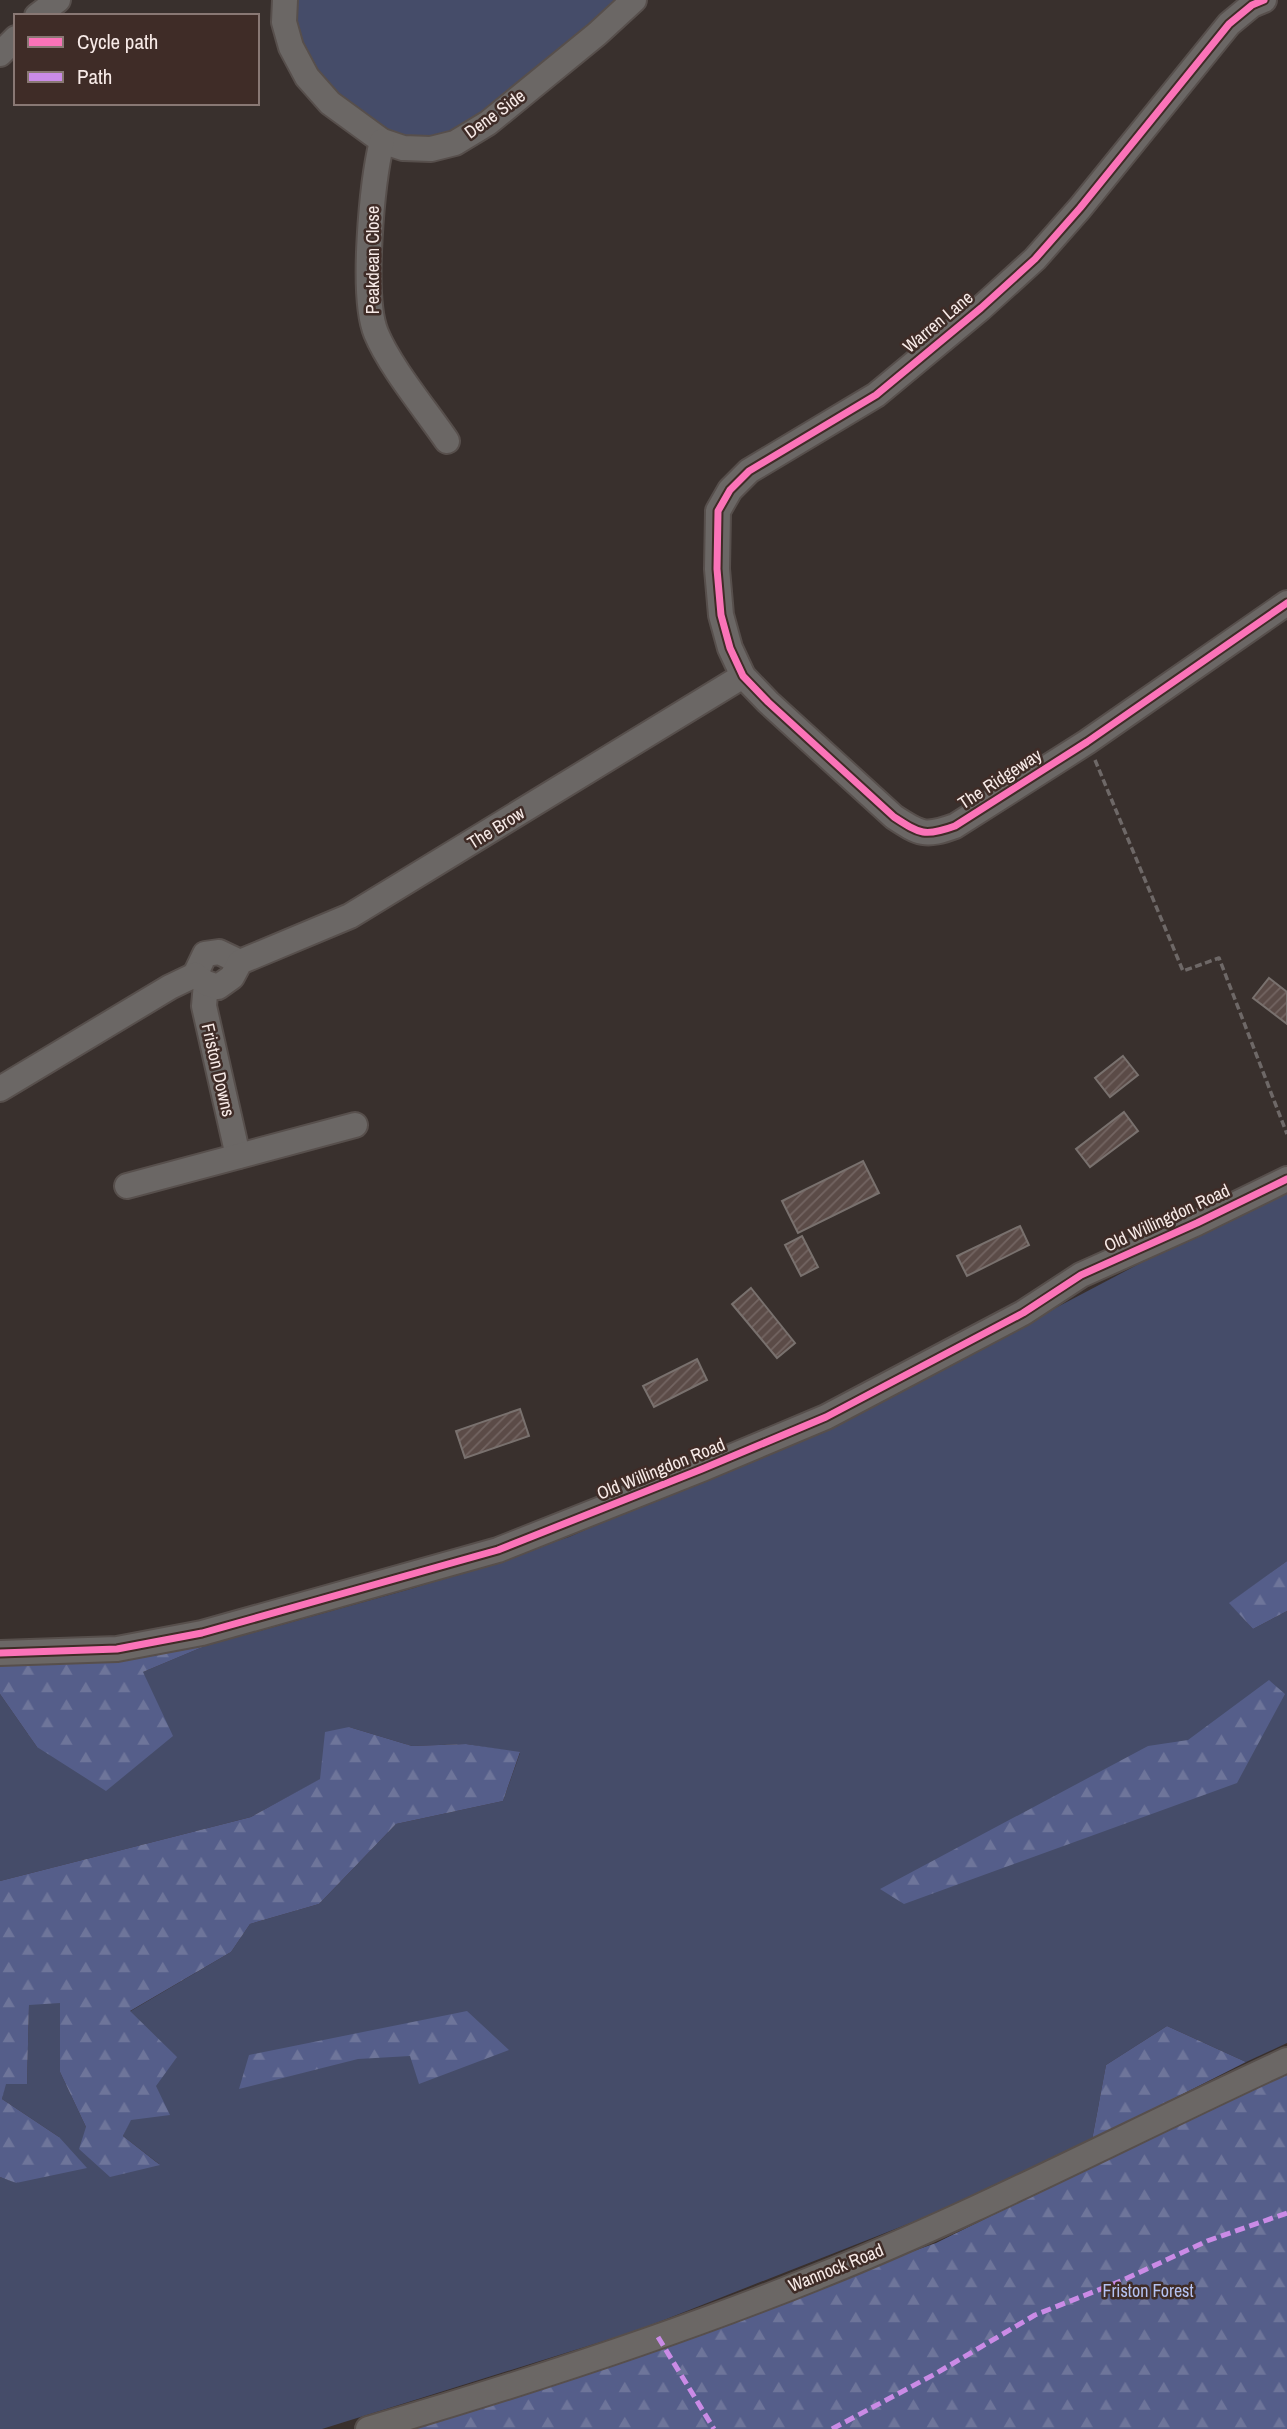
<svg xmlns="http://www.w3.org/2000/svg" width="1287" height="2429" viewBox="0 0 1287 2429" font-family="'Archivo Narrow',sans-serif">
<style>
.grass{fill:#454c69}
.forest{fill:url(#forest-firs)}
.building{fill:url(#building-hatch);stroke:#79716e;stroke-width:2}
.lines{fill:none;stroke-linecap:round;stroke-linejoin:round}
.minor-casing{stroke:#574f4c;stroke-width:28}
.path{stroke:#6e6867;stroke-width:3.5;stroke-dasharray:7 3.5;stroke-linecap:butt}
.minor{stroke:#6b6765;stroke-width:24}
.quiet{stroke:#ca8be6;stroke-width:5;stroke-dasharray:10 5;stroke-linecap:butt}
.cycleway-casing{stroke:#3f2c27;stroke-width:11}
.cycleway{stroke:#fb73b8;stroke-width:7}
.labels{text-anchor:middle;stroke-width:5;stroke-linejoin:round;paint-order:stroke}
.street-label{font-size:18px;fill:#f7eae7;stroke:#3f2c27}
.park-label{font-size:18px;fill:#b5c2f1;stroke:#3f2c27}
</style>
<defs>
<pattern id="forest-firs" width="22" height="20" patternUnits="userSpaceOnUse" patternTransform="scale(1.75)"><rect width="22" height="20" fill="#555e8a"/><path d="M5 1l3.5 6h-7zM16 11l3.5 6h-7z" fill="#6e759a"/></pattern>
<pattern id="building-hatch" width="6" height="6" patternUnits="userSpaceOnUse" patternTransform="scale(1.75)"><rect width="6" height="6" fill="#5b4b47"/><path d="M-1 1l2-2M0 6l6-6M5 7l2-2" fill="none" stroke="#736562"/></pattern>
</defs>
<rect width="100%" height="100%" fill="#39302d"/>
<!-- grass -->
<g class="grass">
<path d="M293,0H623L475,123L443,139L409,142L351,114L297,49Z"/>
<path d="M1287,1186V1561L1230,1603L1253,1629L1287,1611V2043L1246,2062L1167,2026L1106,2065L1092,2140L951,2207L636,2331L322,2429H0V2177L17,2183L59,2137L2,2099L5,2084H27L29,2004L60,2002V2072L86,2127L159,2164L123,2136L130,2120L156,2086L129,2012L231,1952L250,1924L319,1904L396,1824L503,1801L520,1753L466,1744L412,1746L349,1727L321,1779L251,1817L0,1881V1694L37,1747L143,1672L205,1646L414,1588L569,1537L871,1405Z"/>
</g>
<!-- forest -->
<g class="forest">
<path d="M1287,1561V1611L1253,1629L1229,1603Z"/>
<path d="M205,1646L143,1672L173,1736L106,1791L37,1747L0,1694V1663L65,1660Z"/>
<path d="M1269,1680L1285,1694L1237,1783L904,1904L880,1889L1148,1746L1188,1740Z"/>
<path d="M349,1727L412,1746L466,1744L520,1752L503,1801L396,1824L319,1904L250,1924L231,1952L130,2011L177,2057L156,2086L170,2115L131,2120L123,2136L160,2165L110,2177L79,2149L86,2127L60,2072V2003L29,2005L27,2084H6L2,2099L59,2137L87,2168L16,2183L0,2177V1881L251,1817L320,1779L325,1732Z"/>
<path d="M467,2011L509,2050L419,2084L410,2056L358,2059L239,2089L249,2055Z"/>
<path d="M1167,2026L1246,2062L1092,2140L1106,2065Z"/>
<path d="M1287,2070V2429H415L936,2243Z"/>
</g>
<!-- building -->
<g class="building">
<path d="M1269,978L1287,992V1024L1253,998Z"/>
<path d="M1123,1056L1138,1075L1110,1097L1095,1078Z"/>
<path d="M1124,1112L1138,1131L1090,1167L1076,1149Z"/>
<path d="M863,1161L879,1193L798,1233L782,1201Z"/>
<path d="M1020,1226L1029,1245L967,1276L957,1256Z"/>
<path d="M802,1236L818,1267L801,1276L785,1245Z"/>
<path d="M751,1288L795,1343L777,1358L732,1304Z"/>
<path d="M697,1359L707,1380L654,1407L643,1386Z"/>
<path d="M520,1409L529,1436L465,1458L456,1431Z"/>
</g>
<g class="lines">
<defs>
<g id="minor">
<path d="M285,0L284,22L291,47L307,77L330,103L382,141L403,148L431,149L455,143L488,123L597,34L634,0"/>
<path d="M1264,0L1252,5L1229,24L1080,208L1035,259L981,308L876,395L749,471L730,490L718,511L717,569L721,615L730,648L743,676L768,702L894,817C920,834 925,837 955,826L1087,742L1287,603"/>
<path d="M37,16L58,0"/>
<path d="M0,54L16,38"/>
<path d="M382,141C372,182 361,296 376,333C390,367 426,410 447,441"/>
<path d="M195,975L205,954L219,952L240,962"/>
<path d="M206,983L204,1006L238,1156"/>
<path d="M0,1089L170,987L195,975L206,983L218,987L232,977L240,962L350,916L743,676"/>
<path d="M127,1186L355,1125"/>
<path d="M0,1653L117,1649L202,1633L498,1550L702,1469L826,1417L1023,1313L1081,1275L1197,1223L1287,1179"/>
<path d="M368,2429C519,2385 671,2336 817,2277C978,2213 1130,2132 1287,2060"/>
</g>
</defs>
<!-- minor casing -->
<use href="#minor" class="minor-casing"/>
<!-- path -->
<path class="path" d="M1095,760L1183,971L1219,958L1287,1134"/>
<!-- minor -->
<use href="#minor" class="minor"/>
<!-- quiet -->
<g class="quiet">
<path d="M658,2337L714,2429"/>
<path d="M832,2429L935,2374L1035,2315L1121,2281L1207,2241L1287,2213"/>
</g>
<defs>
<g id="cycleway">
<path d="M1264,0L1252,5L1229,24L1080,208L1035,259L981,308L876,395L749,471L730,490L718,511L717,569L721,615L730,648L743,676L768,702L894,817C920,834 925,837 955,826L1087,742L1287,603"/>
<path d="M0,1653L117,1649L202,1633L498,1550L702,1469L826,1417L1023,1313L1081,1275L1197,1223L1287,1179"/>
</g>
</defs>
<!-- cycleway casing -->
<use href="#cycleway" class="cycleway-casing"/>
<!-- cycleway -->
<use href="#cycleway" class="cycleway"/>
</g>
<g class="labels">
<!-- street labels -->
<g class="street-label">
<text transform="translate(495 114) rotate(-36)" y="6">Dene Side</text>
<text transform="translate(373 260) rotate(-90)" y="6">Peakdean Close</text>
<text transform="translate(938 322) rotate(-40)" y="6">Warren Lane</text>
<text transform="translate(1000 779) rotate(-33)" y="6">The Ridgeway</text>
<text transform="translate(496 828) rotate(-32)" y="6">The Brow</text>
<text transform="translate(218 1070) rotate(77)" y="6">Friston Downs</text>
<text transform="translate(1167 1218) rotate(-25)" y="6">Old Willingdon Road</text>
<text transform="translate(661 1469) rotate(-22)" y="6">Old Willingdon Road</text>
<text transform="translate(836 2268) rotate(-22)" y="6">Wannock Road</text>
</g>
<!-- park labels -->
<g class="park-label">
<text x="1148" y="2297">Friston Forest</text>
</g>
</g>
<!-- legend -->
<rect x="14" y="14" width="245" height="91" fill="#3f2c27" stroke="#897874" stroke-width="2"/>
<rect x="28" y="37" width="35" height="10" fill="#fb73b8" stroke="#897874" stroke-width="2"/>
<text x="77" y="49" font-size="21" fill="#f7eae7">Cycle path</text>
<rect x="28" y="72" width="35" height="10" fill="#ca8be6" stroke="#897874" stroke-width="2"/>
<text x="77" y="84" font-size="21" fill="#f7eae7">Path</text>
</svg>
